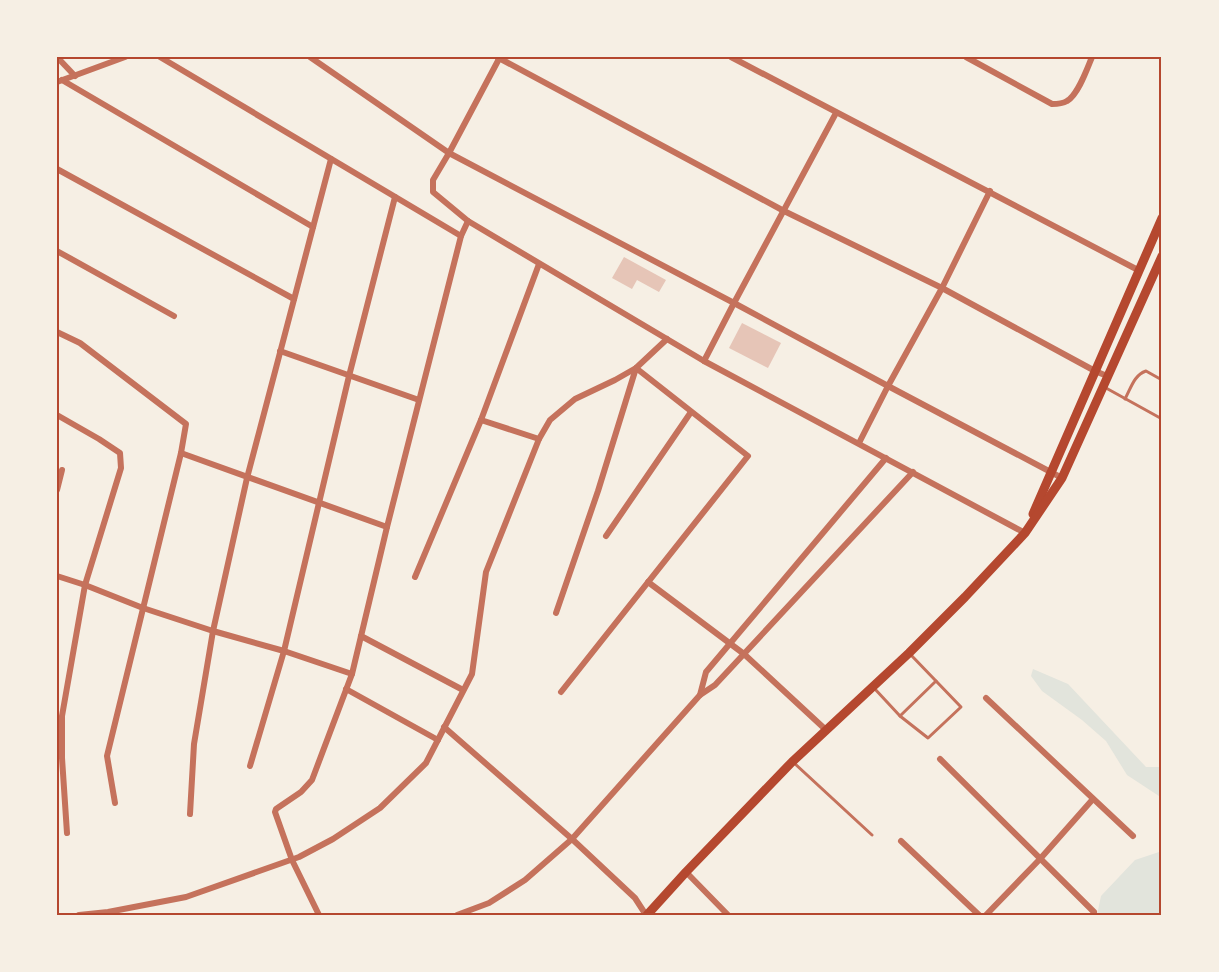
<svg xmlns="http://www.w3.org/2000/svg" width="1219" height="972" viewBox="0 0 1219 972" font-family="Figtree,sans-serif">
<style>
.green{fill:#e2e4dc}
.building{fill:#e6c5b7}
.lines{fill:none;stroke-linecap:round;stroke-linejoin:round}
.service{stroke:#c5725c;stroke-width:3}
.minor{stroke:#c5725c;stroke-width:6}
.primary{stroke:#b5482f;stroke-width:9}
.neatline{fill:none;stroke:#b5482f;stroke-width:2}
</style>
<rect width="100%" height="100%" fill="#f6efe4"/>
<!-- green -->
<g class="green">
<path d="M1033,669L1068,684L1146,767H1162V798L1127,775L1106,741L1082,720L1042,691L1031,676Z"/>
<path d="M1162,849V915H1097L1101,896L1135,860L1159,852Z"/>
</g>
<!-- building -->
<g class="building">
<path d="M624,257L666,280L659,292L637,280L632,289L612,278Z"/>
<path d="M742,323L781,343L768,368L729,348Z"/>
</g>
<g class="lines">
<!-- service -->
<g class="service">
<path d="M1106,388L1162,419"/>
<path d="M1125,399C1131,388 1134,375 1146,371L1162,380"/>
<path d="M874,688L900,716L928,738L961,707L936,681"/>
<path d="M900,716L936,681L910,654"/>
<path d="M794,763L872,835"/>
</g>
<!-- minor -->
<g class="minor">
<path d="M57,57L75,76"/>
<path d="M160,57L461,236"/>
<path d="M310,57L449,153L734,303L888,386L1062,478"/>
<path d="M497,57L784,211L942,288L1095,371L1107,376"/>
<path d="M500,57L449,153L433,180V192L468,221L704,361L1025,533"/>
<path d="M731,57C866,129 1003,198 1138,270"/>
<path d="M966,57L1052,104C1057,104 1062,104 1067,101C1078,95 1087,69 1092,57"/>
<path d="M62,80L313,227"/>
<path d="M57,82L125,57"/>
<path d="M57,169L294,299"/>
<path d="M57,251L174,316"/>
<path d="M57,332L80,343L186,424L181,453L107,756L115,803"/>
<path d="M280,351L419,400"/>
<path d="M704,361L734,303L836,113"/>
<path d="M57,415L99,439L120,453L121,468L85,585L62,716V758L67,833"/>
<path d="M481,420L539,439"/>
<path d="M859,443L888,386L942,288L990,191"/>
<path d="M181,453L387,527"/>
<path d="M57,490L62,470"/>
<path d="M606,536L691,412"/>
<path d="M57,576L85,585L143,608L213,631L284,651L352,674"/>
<path d="M415,577L481,420L539,264"/>
<path d="M648,582L744,654L825,729"/>
<path d="M556,613L598,491L636,368L748,456L561,692"/>
<path d="M361,636L463,690"/>
<path d="M346,689L438,740"/>
<path d="M700,695L706,672L886,458"/>
<path d="M986,698L1133,836"/>
<path d="M444,727L572,839L635,898L646,915"/>
<path d="M940,759L1094,912"/>
<path d="M250,766L284,651L349,376L395,197"/>
<path d="M190,814L194,744L213,631L247,478L331,159"/>
<path d="M901,841L979,915"/>
<path d="M686,872L728,915"/>
<path d="M79,915L108,912L186,897L299,857L333,839L380,808L426,763L472,674L486,572L539,439L550,420L575,399L615,380L636,368L667,339"/>
<path d="M319,915L292,860L275,812L276,809L301,792L312,780L352,674L387,527L461,236L468,221"/>
<path d="M457,915L489,903L525,880L572,839L700,695L715,685L913,472"/>
<path d="M986,915L1040,859L1093,799"/>
</g>
<!-- primary -->
<g class="primary">
<path d="M1033,514L1162,218"/>
<path d="M647,915L686,872L792,762L909,653L965,597L1025,533L1062,478L1162,256"/>
</g>
</g>
<!-- border -->
<rect width="1219" height="972" fill="none" stroke="#f6efe4" stroke-width="117"/>
<rect x="58" y="58" width="1102" height="856" class="neatline"/>
</svg>
